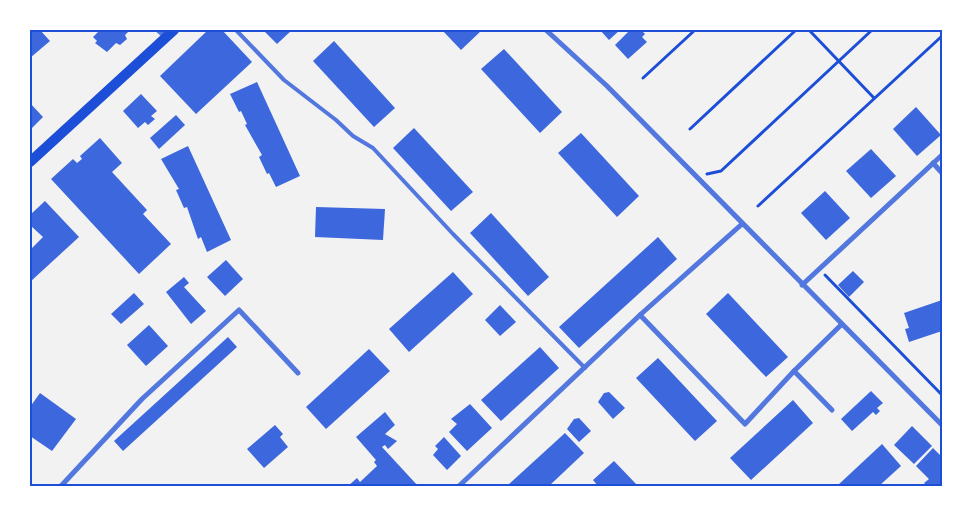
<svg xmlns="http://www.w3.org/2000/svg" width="972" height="516" viewBox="0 0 972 516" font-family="Inter,sans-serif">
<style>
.building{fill:#3d67dc}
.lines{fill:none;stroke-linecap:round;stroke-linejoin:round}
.path{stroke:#1d4ed8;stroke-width:3}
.service{stroke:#5277de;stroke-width:4}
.minor{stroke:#5277de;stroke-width:5}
.secondary{stroke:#1d4ed8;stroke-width:10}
.neatline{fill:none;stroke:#1d4ed8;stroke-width:2}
</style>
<rect width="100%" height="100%" fill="#f2f2f2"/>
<!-- building -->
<g class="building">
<path d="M30,30H40L50,41L30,58Z"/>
<path d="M96,30H130L125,35L127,39L120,45L116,43L107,52L95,43L97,41L93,37L98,32Z"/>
<path d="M208,30H222L252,62L196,114L160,76Z"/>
<path d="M263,30H292L277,44Z"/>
<path d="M442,30H482L461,50Z"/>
<path d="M600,30H620L609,40Z"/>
<path d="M630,30L637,32L641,30L645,34L642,37L647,42L628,59L615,45Z"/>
<path d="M334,41L395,108L374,127L313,61Z"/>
<path d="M504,49L562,112L540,133L481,69Z"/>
<path d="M257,82L300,176L276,187L269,173L267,174L259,157L262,155L245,125L247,124L241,111L239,112L230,94Z"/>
<path d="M141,94L157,111L151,116L155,119L148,125L145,122L138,128L123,111Z"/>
<path d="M30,103L43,117L30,130Z"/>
<path d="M916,107L941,135L917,156L893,129Z"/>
<path d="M176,115L185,125L159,149L150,138Z"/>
<path d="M414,128L473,192L451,211L393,148Z"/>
<path d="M581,133L639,196L617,217L558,153Z"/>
<path d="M100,138L122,163L112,172L147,210L143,214L171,244L139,274L51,179L73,159L77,163L82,159L80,156Z"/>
<path d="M188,146L231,240L207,252L201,237L198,239L187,207L184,208L176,190L179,189L161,159Z"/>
<path d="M871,149L896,176L871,198L846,171Z"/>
<path d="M825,191L850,218L826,240L801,213Z"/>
<path d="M45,201L79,237L30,282V250L43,237L30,225V215Z"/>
<path d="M316,207L385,209L383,240L315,237Z"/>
<path d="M491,213L549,277L528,296L470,233Z"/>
<path d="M658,237L677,259L579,348L559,327Z"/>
<path d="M226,260L243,279L225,296L207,277Z"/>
<path d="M853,271L864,282L849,297L838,285Z"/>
<path d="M453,272L473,294L409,352L389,329Z"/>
<path d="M184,277L189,283L184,287L206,311L191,324L166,292Z"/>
<path d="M134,293L144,304L121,324L111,314Z"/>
<path d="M728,293L788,357L766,377L706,314Z"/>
<path d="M942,300V331L909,342L905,329L909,328L904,313Z"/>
<path d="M500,305L516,322L500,336L485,320Z"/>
<path d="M149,325L168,346L146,366L127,345Z"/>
<path d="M228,337L237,347L123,451L114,441Z"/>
<path d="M540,347L559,368L501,421L481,400Z"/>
<path d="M369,349L390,371L326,429L306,407Z"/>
<path d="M658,358L717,421L695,441L636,378Z"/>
<path d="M871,391L883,403L877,408L880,411L876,415L873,412L852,431L841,419Z"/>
<path d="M609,392L625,408L613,419L598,402L604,393Z"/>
<path d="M40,393L76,419L52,451L30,436V407Z"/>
<path d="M793,400L813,423L751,480L730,458Z"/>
<path d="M470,404L492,428L467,451L449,432L457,424L451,419Z"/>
<path d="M385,412L395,425L385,434L397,441L388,449L385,445L382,447L418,486H348L357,478L360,482L377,466L374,462L376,460L356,437Z"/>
<path d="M579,418L591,431L579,442L567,429L574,419Z"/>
<path d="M275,425L283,434L280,437L288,447L264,468L247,449Z"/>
<path d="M912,426L932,446L914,464L894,445Z"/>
<path d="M565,433L584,453L549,486H507Z"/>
<path d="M444,437L461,456L447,470L433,455L438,449L435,446Z"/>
<path d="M882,444L901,466L879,486H837Z"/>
<path d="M933,448L942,457V486H927L924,483L929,479L916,466Z"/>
<path d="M614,461L638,486H598L593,480Z"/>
</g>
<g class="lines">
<!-- path -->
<g class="path">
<path d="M809,30L874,98"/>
<path d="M643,78L695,30"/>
<path d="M690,129L796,30"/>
<path d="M707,174L721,171L872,30"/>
<path d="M758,206L942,36"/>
<path d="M825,275L942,395"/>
</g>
<!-- service -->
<path class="service" d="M236,30L284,80L336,120L353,136L373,148L453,234L585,368"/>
<!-- minor -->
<g class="minor">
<path d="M158,30L166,37"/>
<path d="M546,30L607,86L942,425"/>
<path d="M933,163L942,173"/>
<path d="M802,285L942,155"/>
<path d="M640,315L745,424L794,371L842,324"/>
<path d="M794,371L832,410"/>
<path d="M61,486L142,399L239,310L298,373"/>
<path d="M459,486L640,315L742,224"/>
</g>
<!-- secondary -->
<path class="secondary" d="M30,162L174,30"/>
</g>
<!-- border -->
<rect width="972" height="516" fill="none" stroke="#ffffff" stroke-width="62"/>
<rect x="31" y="31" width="910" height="454" class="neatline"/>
</svg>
